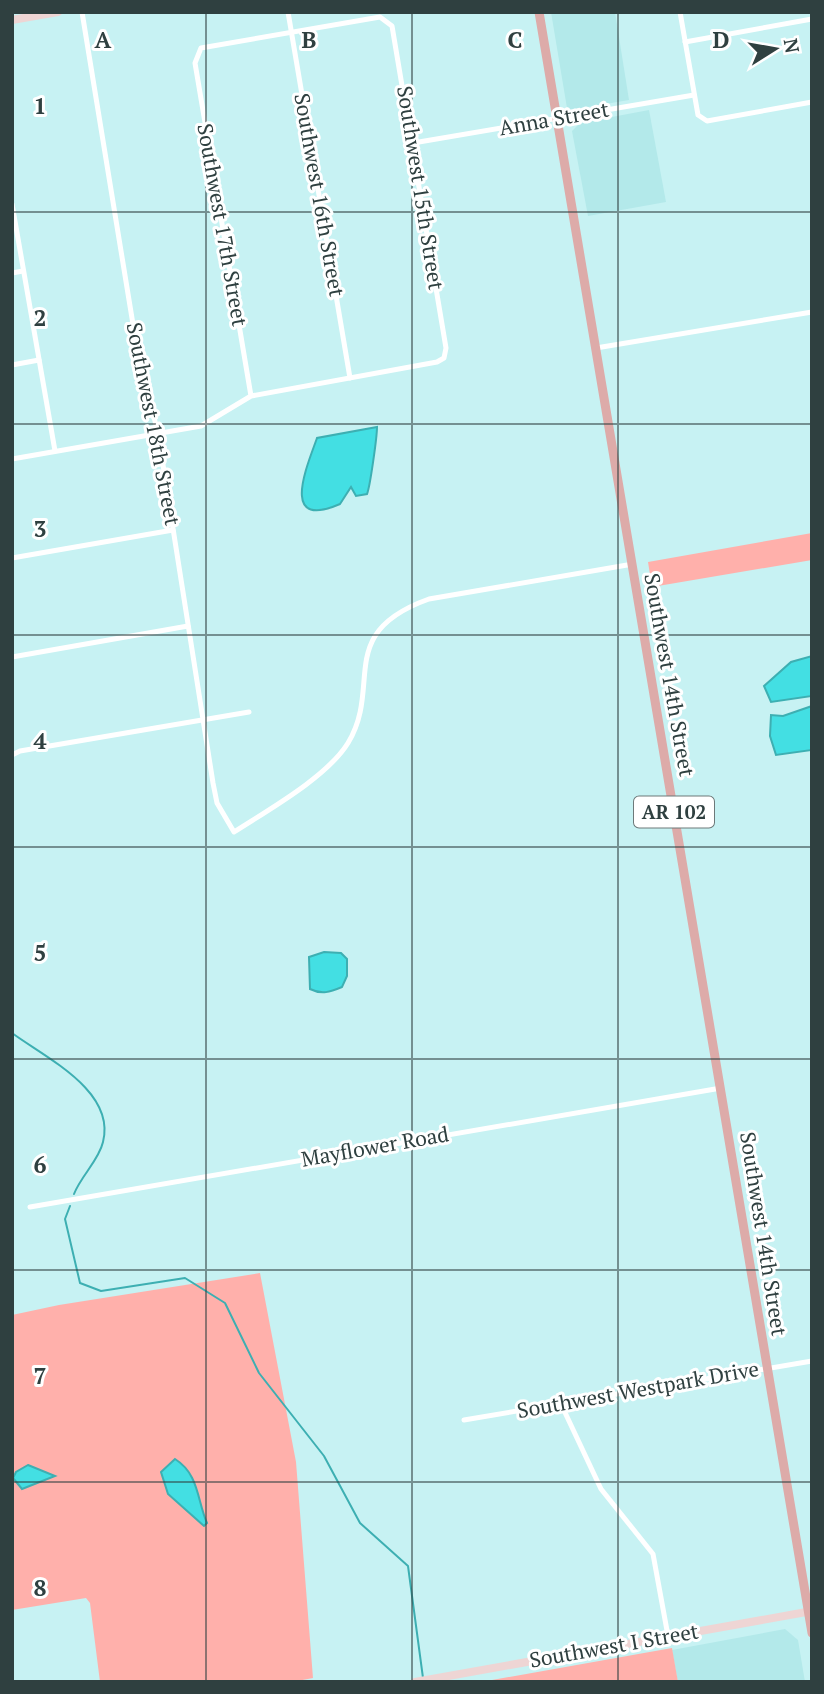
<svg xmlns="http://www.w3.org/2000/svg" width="824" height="1694" viewBox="0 0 824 1694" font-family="'PT Serif',serif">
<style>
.built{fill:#b3e9ea}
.green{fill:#ffb0ab}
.water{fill:#43dfe3;stroke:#3dafb2;stroke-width:2}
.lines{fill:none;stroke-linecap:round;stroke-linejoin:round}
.stream{stroke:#3dafb2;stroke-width:2}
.street{stroke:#fff;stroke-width:5}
.secondary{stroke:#eed5d4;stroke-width:8}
.primary{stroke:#ddaba9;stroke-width:9}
.grid{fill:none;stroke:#2f4040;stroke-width:2;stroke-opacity:0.55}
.labels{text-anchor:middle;stroke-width:6;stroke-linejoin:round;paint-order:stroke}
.shield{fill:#fff;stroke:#6d7979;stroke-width:2}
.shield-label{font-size:19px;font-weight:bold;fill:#2f4040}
.street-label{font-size:21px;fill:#2f4040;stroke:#fff}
.grid-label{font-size:23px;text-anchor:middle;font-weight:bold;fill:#2f4040;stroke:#fff;stroke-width:6;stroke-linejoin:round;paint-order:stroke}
</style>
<rect width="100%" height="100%" fill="#c7f2f3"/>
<!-- built -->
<g class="built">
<path d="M551,12H615L629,100L570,110L567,108Z"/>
<path d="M649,110L666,202L588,216L572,131L580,123Z"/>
<path d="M785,1629L798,1640L805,1682H678L672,1650Z"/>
</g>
<!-- green -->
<g class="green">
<path d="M812,533V560L652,587L648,562Z"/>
<path d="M260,1273L296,1462L313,1678L292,1682H100L90,1603L86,1598L12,1610V1315L59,1305Z"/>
<path d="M672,1648L678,1682H481Z"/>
</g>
<!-- water -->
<g class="water">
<path d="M377,427C377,437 370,487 367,494L356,496L351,487L340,504C278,531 308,464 317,438Z"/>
<path d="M812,656V696L771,702L764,686L791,662Z"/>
<path d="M812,706V750L776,755L770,736L771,715L783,716Z"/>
<path d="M324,952L341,953L347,959V976L342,987C330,992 322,995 310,989L309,957Z"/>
<path d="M175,1459C199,1474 197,1500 207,1523L204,1526L168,1494L161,1472Z"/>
<path d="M28,1465L55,1476L22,1489L13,1478L16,1472Z"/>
</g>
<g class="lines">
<!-- stream -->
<g class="stream">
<path d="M12,1033C46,1058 116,1091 103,1142C99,1160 81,1176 74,1194"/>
<path d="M70,1206L65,1219L80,1283L101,1291L185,1278L225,1303L259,1373L324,1456L360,1523L408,1566L423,1678"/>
</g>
<!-- street -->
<g class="street">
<path d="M82,12L138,355L158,433L213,783L217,803L234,832C268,810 327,777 348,743C383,685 334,633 429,599L633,564"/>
<path d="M288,12L350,378"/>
<path d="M680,12L698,115L707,121L812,102"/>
<path d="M685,42L812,19"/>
<path d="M413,143L694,95"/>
<path d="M12,204L55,451"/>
<path d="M12,273L23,271"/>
<path d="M596,348L812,312"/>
<path d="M12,365L39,360"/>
<path d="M12,459L201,426L251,396L437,362L444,358L446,348L392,26L380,17L201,48L195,63L251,396"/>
<path d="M12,558L173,530"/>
<path d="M12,657L188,626"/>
<path d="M12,755L20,751L249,712"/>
<path d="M30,1207L721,1088"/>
<path d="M561,1404L601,1489L653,1554L668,1636"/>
<path d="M464,1420L812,1361"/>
</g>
<!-- secondary -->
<g class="secondary">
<path d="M12,20L58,12"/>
<path d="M415,1682L812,1611"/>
</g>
<!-- primary -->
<path class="primary" d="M539,12L812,1633"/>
</g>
<!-- grid -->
<path class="grid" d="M206,12V1682M412,12V1682M618,12V1682M12,212H812M12,424H812M12,635H812M12,847H812M12,1059H812M12,1270H812M12,1482H812"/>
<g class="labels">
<!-- shield labels -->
<rect class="shield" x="634" y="796.5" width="80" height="31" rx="5"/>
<g class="shield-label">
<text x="674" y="819">AR 102</text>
</g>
<!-- street labels -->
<g class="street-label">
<text transform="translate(554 119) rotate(-10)" y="7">Anna Street</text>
<text transform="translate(420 188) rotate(81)" y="7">Southwest 15th Street</text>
<text transform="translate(319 195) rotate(80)" y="7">Southwest 16th Street</text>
<text transform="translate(222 225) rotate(80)" y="7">Southwest 17th Street</text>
<text transform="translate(153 424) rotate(79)" y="7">Southwest 18th Street</text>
<text transform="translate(669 675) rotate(80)" y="7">Southwest 14th Street</text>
<text transform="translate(375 1147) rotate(-10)" y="7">Mayflower Road</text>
<text transform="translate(763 1234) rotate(81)" y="7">Southwest 14th Street</text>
<text transform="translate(638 1390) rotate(-10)" y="7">Southwest Westpark Drive</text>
<text transform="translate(614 1646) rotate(-10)" y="7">Southwest I Street</text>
</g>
</g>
<g class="grid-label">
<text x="103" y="48">A</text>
<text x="309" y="48">B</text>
<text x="515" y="48">C</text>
<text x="721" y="48">D</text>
<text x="40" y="114">1</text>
<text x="40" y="326">2</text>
<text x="40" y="537">3</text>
<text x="40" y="749">4</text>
<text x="40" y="961">5</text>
<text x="40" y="1173">6</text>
<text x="40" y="1384">7</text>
<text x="40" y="1596">8</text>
</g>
<!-- border -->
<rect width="824" height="1694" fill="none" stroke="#2f4040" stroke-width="28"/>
<!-- north arrow -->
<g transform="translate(775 49) rotate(79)" stroke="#ffffff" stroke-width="5" paint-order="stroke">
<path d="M0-5L12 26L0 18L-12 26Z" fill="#2f4040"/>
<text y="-10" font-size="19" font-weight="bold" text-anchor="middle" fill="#2f4040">N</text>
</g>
</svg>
